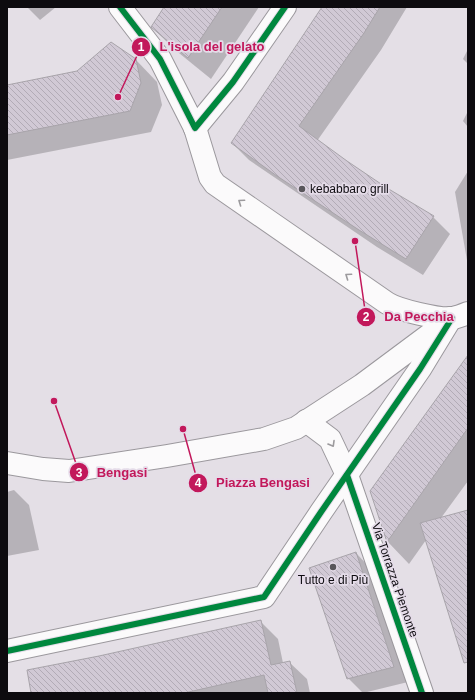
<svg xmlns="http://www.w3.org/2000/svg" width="475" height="700" viewBox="0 0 475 700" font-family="Arial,sans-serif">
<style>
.shadow{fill:#0003}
.building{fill:url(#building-back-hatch);stroke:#a8a4aa}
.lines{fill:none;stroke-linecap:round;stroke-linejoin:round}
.minor-casing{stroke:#9b989d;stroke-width:24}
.tertiary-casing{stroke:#9b989d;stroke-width:24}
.secondary-casing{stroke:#9b989d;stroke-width:24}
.minor{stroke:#fbfafb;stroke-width:22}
.tertiary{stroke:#fbfafb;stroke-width:22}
.secondary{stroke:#fbfafb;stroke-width:22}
.cycleway-casing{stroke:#e5dce9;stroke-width:8}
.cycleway{stroke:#00873e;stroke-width:6}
.oneway{stroke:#9c9a9d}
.poi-dot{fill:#58555a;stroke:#e5dce9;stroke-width:1.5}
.labels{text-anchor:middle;stroke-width:3.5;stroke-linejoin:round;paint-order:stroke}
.poi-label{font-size:12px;fill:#0d0b0f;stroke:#e5dce9;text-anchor:start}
.street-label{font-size:12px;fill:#0d0b0f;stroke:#e5dce9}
.leader{fill:none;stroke:#c2185b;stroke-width:1.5}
.callout-dot{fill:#c2185b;stroke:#e5dce9;stroke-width:1.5}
.mark-label{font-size:12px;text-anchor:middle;font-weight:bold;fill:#fff}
.callout-label{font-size:13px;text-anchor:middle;font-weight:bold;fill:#c2185b;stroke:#e5dce9;stroke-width:3.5;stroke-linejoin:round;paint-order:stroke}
</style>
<defs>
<pattern id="building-back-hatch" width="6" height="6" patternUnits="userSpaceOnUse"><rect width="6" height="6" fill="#d1c9d5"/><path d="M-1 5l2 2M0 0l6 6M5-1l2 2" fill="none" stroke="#b2abb6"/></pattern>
</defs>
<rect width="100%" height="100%" fill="#e4dfe6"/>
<!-- shadow -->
<g class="shadow">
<path d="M27,7H56L40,20Z"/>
<path d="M165,7H259L211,79L174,49L152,27Z"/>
<path d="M323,7H407L381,50L317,141L387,189L433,217L450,234L423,275L377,247L249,160L232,143Z"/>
<path d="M468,49V64L463,59Z"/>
<path d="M136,60L157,82L162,105L151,132L7,160V87Z"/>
<path d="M468,111V127L463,121Z"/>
<path d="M468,171V266L455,192Z"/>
<path d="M468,372V481L441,518L468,511V652L426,540L409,564L388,542L371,491Z"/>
<path d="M14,490L29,505L39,550L7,556V492Z"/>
<path d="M356,553L370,568L408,682L363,693L348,678Z"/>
<path d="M260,621L278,639L283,663L289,662L307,679L310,693H32L99,657Z"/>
</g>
<!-- building -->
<g class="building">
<path d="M164,7H222L188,58L151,27Z"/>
<path d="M322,7H380L364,33L299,126L347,161L387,188L434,216L406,259L359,230L277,176L231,143Z"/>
<path d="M111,42L136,59L141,83L130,111L7,135V85L77,71Z"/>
<path d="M468,355V428L387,542L370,491Z"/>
<path d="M468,510V662L464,663L420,523Z"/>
<path d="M356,552L394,667L347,679L309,568Z"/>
<path d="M261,620L271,665L290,661L297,693H268L264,675L184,693H31L27,670L99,656Z"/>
</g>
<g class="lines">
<defs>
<g id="minor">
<path d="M120,7L160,59L195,128"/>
<path d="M347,475L422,693"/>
<path d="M7,651L264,597L321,512L420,369L451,318"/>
</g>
<path id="tertiary" d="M195,128L233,82L285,7"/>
<g id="secondary">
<path d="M195,128L210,177L215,184L387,303C398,310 440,320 453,318C458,317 463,315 468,313"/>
<path d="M306,421L330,439L347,475"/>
<path d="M7,463L43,469L69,471L167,456L264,439L296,428L362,385L452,318"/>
</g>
</defs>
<!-- minor casing -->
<use href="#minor" class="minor-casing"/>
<!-- tertiary casing -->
<use href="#tertiary" class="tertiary-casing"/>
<!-- secondary casing -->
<use href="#secondary" class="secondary-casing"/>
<!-- minor -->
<use href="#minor" class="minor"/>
<!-- tertiary -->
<use href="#tertiary" class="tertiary"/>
<!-- secondary -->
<use href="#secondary" class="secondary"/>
<defs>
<g id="cycleway">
<path d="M120,7L160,59L195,128L233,82L285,7"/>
<path d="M347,475L422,693"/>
<path d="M7,651L264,597L321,512L420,369L452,318"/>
</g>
</defs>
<!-- cycleway casing -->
<use href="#cycleway" class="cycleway-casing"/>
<!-- cycleway -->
<use href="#cycleway" class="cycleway"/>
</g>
<!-- one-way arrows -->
<defs><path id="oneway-chevron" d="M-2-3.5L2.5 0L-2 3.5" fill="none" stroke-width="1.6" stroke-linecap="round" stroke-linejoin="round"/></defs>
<g class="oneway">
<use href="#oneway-chevron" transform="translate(241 202) rotate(-145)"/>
<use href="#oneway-chevron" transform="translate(348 276) rotate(-145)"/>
<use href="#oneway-chevron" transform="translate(332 444) rotate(60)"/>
</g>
<!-- markers -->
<g class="poi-dot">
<circle cx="302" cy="189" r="4"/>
<circle cx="333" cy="567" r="4"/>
</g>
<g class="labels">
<!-- poi labels -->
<g class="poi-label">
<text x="310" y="193">kebabbaro grill</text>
<text x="333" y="584" text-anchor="middle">Tutto e di Più</text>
</g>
<!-- street labels -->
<g class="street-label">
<text transform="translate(395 580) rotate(71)" y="4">Via Torrazza Piemonte</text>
</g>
</g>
<!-- callouts -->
<path class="leader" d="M118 97L141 47M355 241L366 317M54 401L79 472M183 429L198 483"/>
<g class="callout-dot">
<circle cx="118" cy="97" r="4"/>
<circle cx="355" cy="241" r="4"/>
<circle cx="54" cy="401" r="4"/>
<circle cx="183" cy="429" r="4"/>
<circle cx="141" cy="47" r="10"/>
<circle cx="366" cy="317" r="10"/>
<circle cx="79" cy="472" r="10"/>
<circle cx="198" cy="483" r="10"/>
</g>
<g class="mark-label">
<text x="141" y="51">1</text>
<text x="366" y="321">2</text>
<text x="79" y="477">3</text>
<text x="198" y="487">4</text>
</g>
<g class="callout-label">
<text x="212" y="51">L'isola del gelato</text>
<text x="419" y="321">Da Pecchia</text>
<text x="122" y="477">Bengasi</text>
<text x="263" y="487">Piazza Bengasi</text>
</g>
<!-- border -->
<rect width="475" height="700" fill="none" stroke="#0d0b0f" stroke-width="16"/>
</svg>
